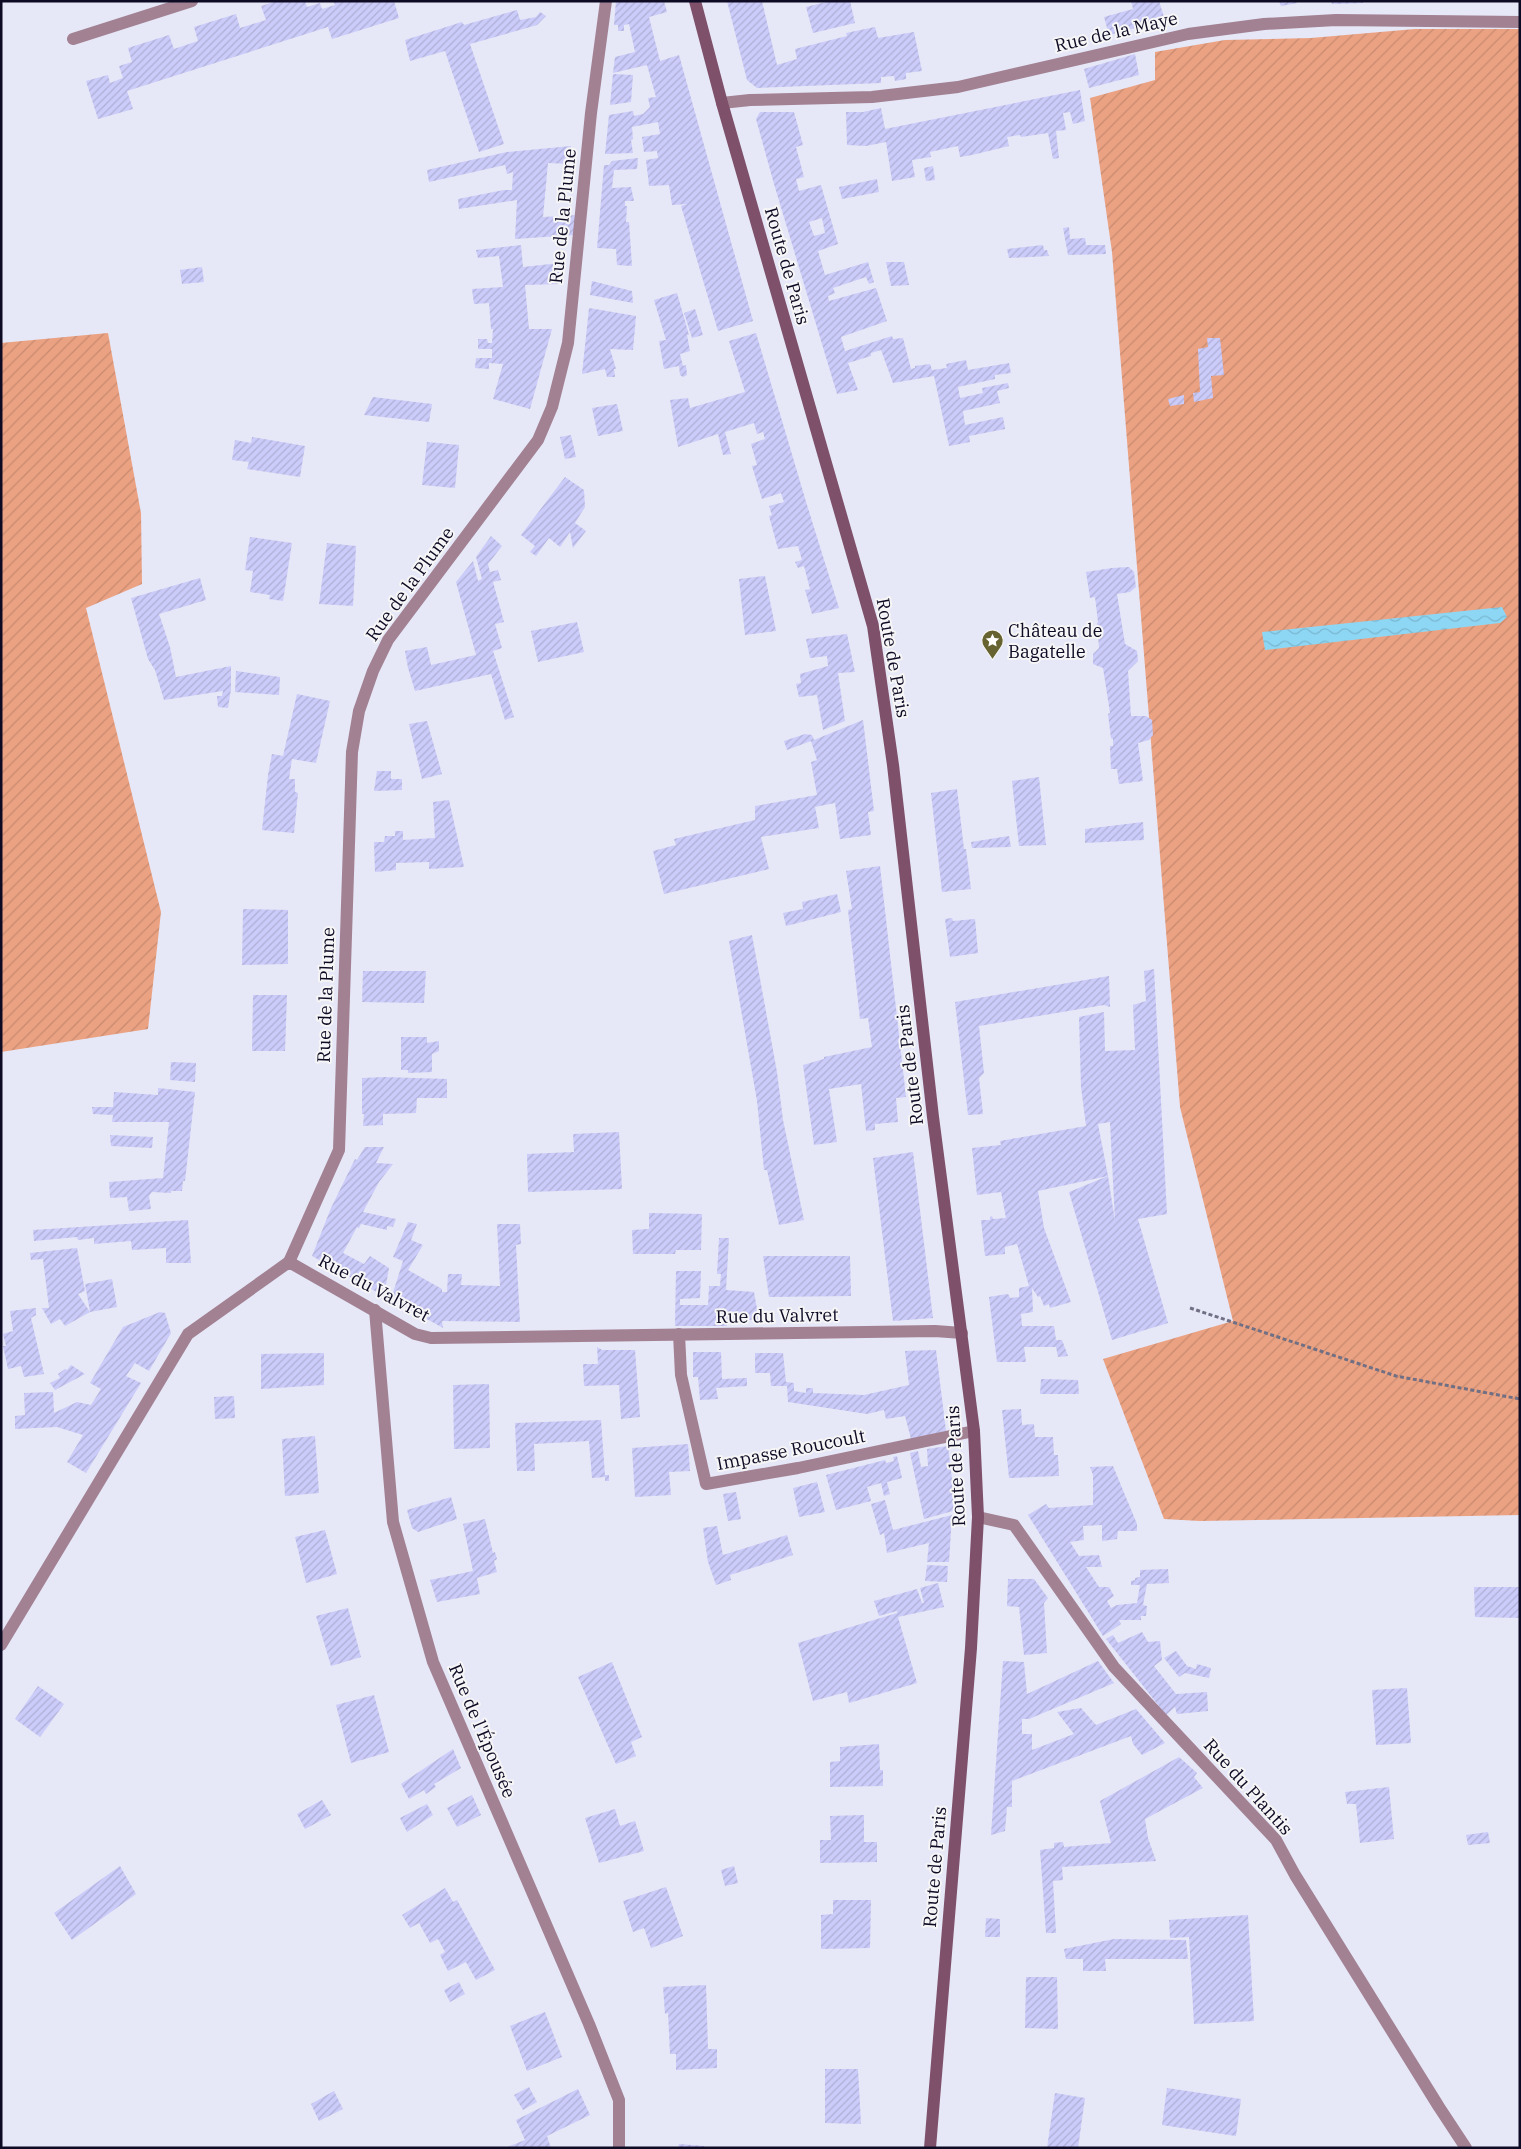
<svg xmlns="http://www.w3.org/2000/svg" width="1521" height="2149" viewBox="0 0 1521 2149" font-family="'IBM Plex Serif',serif">
<style>
.garden{fill:url(#garden-furrows)}
.water{fill:url(#water-waves)}
.building{fill:url(#building-hatch);fill-rule:evenodd}
.lines{fill:none;stroke-linecap:round;stroke-linejoin:round}
.path{stroke:#706f84;stroke-width:3;stroke-dasharray:4 2.5;stroke-linecap:butt}
.street{stroke:#a28193;stroke-width:12}
.secondary{stroke:#7e506a;stroke-width:12}
.labels{text-anchor:middle;stroke-width:4;stroke-linejoin:round;paint-order:stroke}
.street-label{font-size:18px;fill:#0d0a24;stroke:#f6f6f6}
.poi-label{font-size:18px;fill:#0d0a24;stroke:#f6f6f6;text-anchor:start}
</style>
<defs>
<pattern id="garden-furrows" width="10" height="10" patternUnits="userSpaceOnUse" patternTransform="scale(1.25)"><rect width="10" height="10" fill="#eba282"/><path d="M-1 1l2-2M0 10L10 0M9 11l2-2" fill="none" stroke="#c88a70"/></pattern>
<pattern id="water-waves" width="16" height="10" patternUnits="userSpaceOnUse" patternTransform="scale(1.25)"><rect width="16" height="10" fill="#8ed7f4"/><path d="M0 5q4-4 8 0t8 0" fill="none" stroke="#79b7d1"/></pattern>
<pattern id="building-hatch" width="6" height="6" patternUnits="userSpaceOnUse" patternTransform="scale(1.25)"><rect width="6" height="6" fill="#ccccfa"/><path d="M-1 1l2-2M0 6l6-6M5 7l2-2" fill="none" stroke="#aeaed6"/></pattern>
</defs>
<rect width="100%" height="100%" fill="#e6e7f7"/>
<!-- garden -->
<g class="garden">
<path d="M1415,29H1520V1515L1200,1521L1164,1519L1103,1359L1233,1321L1180,1107L1112,252L1090,98L1155,80V52L1225,40L1311,38Z"/>
<path d="M108,333L141,513L142,584L86,608L161,912L148,1029L1,1052V343Z"/>
</g>
<!-- water -->
<path class="water" d="M1502,607L1507,617L1500,623L1265,650L1262,632Z"/>
<!-- building -->
<g class="building">
<path d="M277,1H305L307,7L320,3L322,9L335,5L333,1H394L399,18L332,39L328,27L127,91L133,109L98,119L86,81L108,75L110,83L123,78L119,66L132,62L128,48L169,35L174,49L198,41L194,27L236,14L240,28L266,20L261,6Z"/>
<path d="M616,1H664L667,12L649,17L660,61L679,55L753,321L718,331L681,206L687,204L672,205L669,185L649,186L646,160L658,158L657,151L644,152L642,137L660,134L658,122L632,127L633,139L631,140L633,153L605,154L609,115L633,111L634,116L643,114L650,107L648,98L656,97L647,65L613,73L615,57L635,52L629,24L624,25V31H618V25H614Z"/>
<path d="M727,1H762L777,65L797,59L795,49L847,36L846,33L875,27L878,38L914,32L922,71L906,73V79L895,81L894,76L881,77V83L757,88L747,80Z"/>
<path d="M830,1H850L855,23L813,33L806,7Z"/>
<path d="M1131,1H1159L1165,20L1109,35L1104,17L1133,9Z"/>
<path d="M1279,1H1296L1297,3L1281,6Z"/>
<path d="M1331,1H1363V3L1332,4Z"/>
<path d="M517,10L520,20L536,17L540,12L546,16L537,25L470,44L504,144L479,152L445,51L410,61L405,40L462,22L464,25Z"/>
<path d="M1135,54L1139,75L1089,88L1084,69Z"/>
<path d="M613,74L633,75L631,102L610,105Z"/>
<path d="M1080,90L1085,121L1073,124L1070,112L1063,113L1066,130L1056,131L1059,158L1053,159L1048,133L1021,137L1020,135L1007,137L1009,146L972,155L960,157L958,146L930,152L931,157L912,160L915,177L892,181L886,142L866,146L847,145L846,112H863L881,108L885,129Z"/>
<path d="M760,112H794L803,145L796,147L804,177L796,179L799,191L821,185L838,244L818,251L825,275L868,262L874,282L869,284L866,277L833,288L835,293L828,296L829,301L876,288L887,321L841,337L845,351L892,336L893,339L903,338L911,369L915,368V366L930,364L932,370L947,368L946,364L966,360L968,370L1009,363L1011,373L995,375V379L958,387L960,398L983,393L982,388L1008,383L1009,388L997,391L1000,403L963,411L965,425L1003,417L1005,429L969,436L970,442L949,446L934,376L893,383L881,350L871,353V356L848,363L858,390L837,394L774,184L756,119ZM822,218L825,233L814,236L809,222Z"/>
<path d="M571,146L569,164L548,163L543,217L577,215L574,235L515,239L517,200L459,209L458,199L504,190H512L513,172L507,174L505,165L429,182L427,170L507,152Z"/>
<path d="M638,158L637,169L614,170L612,188L631,187L634,201H625V206H627L626,222H629L632,266L617,265L616,249L597,248L604,165H609L612,161Z"/>
<path d="M933,166L935,180L926,181L924,168Z"/>
<path d="M877,179L879,192L842,199L839,187Z"/>
<path d="M1069,227L1070,239L1085,238L1086,245H1105L1106,254L1068,255L1063,228Z"/>
<path d="M521,245L523,267L560,263L558,284L525,285L529,329H552L530,409L493,399L503,364L489,363V369L475,368L476,358H492V349H478V339H487L488,343H492L493,329H491L489,303L474,304L472,289L503,287L499,256L478,258L476,250Z"/>
<path d="M1043,245L1044,250H1047L1049,256L1009,258L1007,249Z"/>
<path d="M886,262H904L909,285L891,286Z"/>
<path d="M202,267L204,282L182,284L180,270Z"/>
<path d="M592,281L632,291L633,303L590,295Z"/>
<path d="M677,293L689,335H687L690,351L680,354L683,366L686,365L687,375L683,377L680,375L679,366L664,369L659,341L666,340L654,300Z"/>
<path d="M589,308L636,316L633,350L610,349L616,369H614L615,377H607L605,369L582,374Z"/>
<path d="M695,309L703,335L692,338L684,313Z"/>
<path d="M756,333L807,505L839,608L812,614L805,590L810,589L804,566L798,568L795,562L802,560L798,546L778,549L769,516L772,515L769,506L784,502L781,493L762,499L752,466L757,465L751,444L765,439L763,432L757,434L754,423L725,432L731,454L723,455L718,434L678,447L670,400L688,398L690,408L745,392L729,341Z"/>
<path d="M1207,338H1220L1224,375L1211,376L1213,398L1194,402L1193,393L1200,392L1198,349L1208,347Z"/>
<path d="M1184,395V404L1170,406L1168,399Z"/>
<path d="M373,397L432,404L429,422L364,415Z"/>
<path d="M617,404L623,431L598,436L592,408Z"/>
<path d="M571,435L576,457L565,459L560,437Z"/>
<path d="M252,437L305,446L300,477L247,469L249,462L232,460L235,440L251,443Z"/>
<path d="M427,442L459,445L455,488L422,485Z"/>
<path d="M565,477L584,490L585,507L575,523L586,531L573,548L570,532L560,547L549,538L536,556L530,552L535,546L521,535Z"/>
<path d="M491,536L502,546L488,564L490,572L498,570L501,580L493,582L504,622L495,624L502,648L493,651L514,717L505,720L491,674L415,691L408,668L405,651L427,647L431,665L476,655L456,582L473,561L478,581L482,579L476,557Z"/>
<path d="M250,537L292,543L283,601L269,599L270,595L250,592L253,571L245,570Z"/>
<path d="M327,543L356,546L353,606L319,604Z"/>
<path d="M1129,567L1134,572L1136,587L1130,592L1117,594L1125,644L1137,651L1138,661L1128,671L1131,716H1146L1152,720L1153,735L1149,740L1138,743L1143,781L1119,784L1117,769H1111L1110,746H1113V739L1111,738L1108,714L1110,713L1103,668L1093,664V654L1099,648L1097,623L1098,622L1095,597L1090,598L1086,572L1112,568Z"/>
<path d="M765,576L776,631L745,635L739,579Z"/>
<path d="M200,578L206,600L159,614L170,647L176,677L231,666V689L228,708L218,707L217,696H222L223,691L164,700L155,670L148,659L131,598Z"/>
<path d="M577,622L584,652L538,662L531,631Z"/>
<path d="M847,634L855,672L838,673L845,721L823,730L817,695L799,697L796,684L801,683L800,674L828,666L827,656L810,658L806,639Z"/>
<path d="M236,671L280,677L279,695L235,692Z"/>
<path d="M297,694L330,701L316,763L292,759L289,779H295V792L298,793L294,833L262,830L268,775L272,754L283,756Z"/>
<path d="M863,720L874,811L868,812L871,835L840,839L835,803L815,807L819,828L761,837L769,869L664,894L653,851L676,845L674,839L755,820V806L817,795L811,762L817,760L811,741L787,750L784,741L805,734L812,735L814,740Z"/>
<path d="M427,721L442,774L422,779L409,724Z"/>
<path d="M377,771H391V779H402V790L374,791Z"/>
<path d="M1039,777L1046,845L1019,846L1012,781Z"/>
<path d="M957,789L964,849H966L971,889L942,892L931,793Z"/>
<path d="M449,800L464,867L429,869V862L396,863V870L375,872L374,842H384L385,836H395V831H403V840L435,838L433,802Z"/>
<path d="M1143,822L1144,840L1085,843V829Z"/>
<path d="M1009,836L1011,847L972,848L971,842Z"/>
<path d="M880,866L906,1097L896,1098L898,1122L875,1124V1130L866,1131L861,1084L829,1089L837,1142L814,1145L803,1065L824,1059V1057L872,1047L868,1018L860,1019L848,910L852,909L846,871Z"/>
<path d="M837,894L841,912L786,926L783,913L803,909L802,902Z"/>
<path d="M243,909L288,910V964L242,965Z"/>
<path d="M952,918L953,921L975,919L978,953L950,957L945,919Z"/>
<path d="M752,935L777,1072L783,1120L804,1220L779,1225L767,1170H764L757,1101L729,941Z"/>
<path d="M1154,969L1167,1214L1138,1219L1168,1323L1112,1340L1069,1192L1108,1176L1115,1221L1110,1122L1098,1124L1108,1176L1038,1191L1044,1228L1071,1302L1050,1308L1049,1304L1044,1306L1040,1296L1038,1297L1032,1288L1033,1312L1021,1314L1022,1326H1054L1056,1340H1062L1068,1356L1058,1357L1056,1347H1024L1026,1362H997L989,1297L1007,1294L1009,1295L1010,1298L1019,1297V1288L1029,1286L1017,1244L1005,1247V1254L985,1256L981,1220H990V1217L992,1216L993,1219L1006,1218L1001,1192L977,1195L972,1148L1001,1145L1000,1141L1086,1126L1081,1087L1079,1017L1104,1012L1105,1051L1135,1050L1133,1005L1146,1001L1144,971Z"/>
<path d="M363,971H426L424,1003L362,1002Z"/>
<path d="M1109,976L1110,1007L1104,1005L979,1026L984,1073L979,1078L983,1114L968,1115L955,1002Z"/>
<path d="M253,995H287L285,1051H252Z"/>
<path d="M401,1037H427V1043L439,1041V1051L432,1054V1072L408,1073V1070H401Z"/>
<path d="M171,1062L196,1063L195,1082L170,1080Z"/>
<path d="M384,1077L447,1079V1098H417L416,1113L383,1114V1125L363,1126L364,1114H362V1078Z"/>
<path d="M158,1088L195,1092L185,1181H183L182,1191H171V1193L152,1192L149,1196L151,1209L129,1211L127,1197L110,1198L109,1182L163,1178L169,1122H112L113,1115L93,1114L92,1107H113L114,1092L158,1095Z"/>
<path d="M619,1132L622,1189L528,1192L527,1154L574,1152L573,1134Z"/>
<path d="M110,1135L153,1137L152,1148L111,1146Z"/>
<path d="M365,1147H384L376,1163L393,1164L379,1182L363,1212L396,1219L393,1227L387,1226V1230L361,1224L359,1228L357,1227L343,1253L364,1264L370,1256L389,1268L384,1296L312,1256L331,1208L355,1159L357,1160Z"/>
<path d="M913,1152L933,1318L893,1321L873,1158Z"/>
<path d="M649,1213L702,1214L701,1250H676L675,1254H633L632,1230L649,1229Z"/>
<path d="M188,1220L191,1263H166V1248L132,1250L131,1241L94,1244V1238L78,1240L77,1237L34,1241L33,1230Z"/>
<path d="M408,1222L417,1224L411,1240L423,1245L408,1270L442,1289V1292H447L448,1274H462L461,1285L500,1286L497,1224H520L521,1244L516,1245L520,1322L442,1321L443,1328L391,1299L403,1261L393,1257Z"/>
<path d="M719,1238H729L726,1290L754,1292L759,1320L727,1319V1326H675L676,1271H701L700,1298L680,1299V1305H708L709,1286H720L721,1274H717Z"/>
<path d="M77,1248L85,1291L78,1294L90,1312L65,1326L60,1319L51,1324L42,1308H49L43,1259L31,1260L30,1253Z"/>
<path d="M763,1256H850L851,1296L769,1297Z"/>
<path d="M112,1279L117,1307L90,1312L85,1284Z"/>
<path d="M36,1308V1315L31,1318L44,1374L24,1377L21,1366L8,1369L3,1346H6L3,1334L13,1331L10,1311Z"/>
<path d="M160,1312L165,1313L171,1333L149,1371L135,1363L126,1376L141,1383L86,1473L67,1462L83,1435L57,1427L15,1429V1416L25,1415L24,1393L53,1392L54,1413L77,1402L91,1405L101,1389L90,1383L123,1327Z"/>
<path d="M597,1347L602,1350H635L640,1417L621,1419L619,1385L584,1386L583,1364H598Z"/>
<path d="M936,1350L946,1431L911,1439L905,1416L886,1419L884,1410L867,1414L788,1402L787,1386H771L770,1373H755V1353H783L786,1382L794,1383V1391L806,1393V1388H813V1393L864,1395L909,1385L905,1351Z"/>
<path d="M693,1352H721L722,1379L747,1378V1386L716,1388L718,1399L700,1400L698,1377H693Z"/>
<path d="M324,1353V1385L261,1389V1354Z"/>
<path d="M71,1365L85,1374L55,1390L50,1383L60,1378L58,1374L65,1369L67,1370Z"/>
<path d="M1041,1379L1078,1380L1079,1394H1040Z"/>
<path d="M489,1384L490,1448L454,1449L453,1385Z"/>
<path d="M234,1396L235,1418L215,1419L214,1397Z"/>
<path d="M1021,1409L1022,1425L1034,1424L1035,1437H1053L1054,1455H1058L1059,1476L1009,1478L1002,1410Z"/>
<path d="M601,1420L605,1475H609V1481H605V1477L592,1478L589,1441L534,1444L535,1471H517L515,1423Z"/>
<path d="M315,1436L319,1493L285,1496L282,1439Z"/>
<path d="M688,1444L690,1471L669,1472L671,1495L635,1497L632,1448Z"/>
<path d="M948,1446L954,1496L953,1511L924,1519L910,1453L918,1451L921,1467L928,1466L927,1449Z"/>
<path d="M897,1456L902,1478L887,1482L890,1494L884,1496L881,1483L867,1487L871,1501L836,1510L826,1475L885,1460L886,1463L894,1461L893,1457Z"/>
<path d="M1113,1466L1137,1524V1531H1118L1117,1539L1102,1541V1525L1083,1526L1084,1540L1070,1542L1079,1556L1099,1555L1102,1567H1086L1099,1587H1109L1114,1596L1107,1601L1111,1608L1117,1605L1137,1603L1140,1585H1131V1581L1135,1580V1578L1140,1577V1570L1168,1569L1169,1583L1147,1584L1143,1605L1147,1606L1146,1616H1141V1620H1119L1121,1624L1103,1636L1028,1515L1046,1504L1049,1508L1093,1505V1475L1090,1467Z"/>
<path d="M817,1482L825,1512L799,1517L793,1488Z"/>
<path d="M736,1492L741,1519L728,1521L723,1494Z"/>
<path d="M451,1497L457,1519L418,1532L412,1528L407,1510Z"/>
<path d="M885,1500L893,1530L952,1515L949,1562H927L929,1543L887,1553L884,1533L880,1535L871,1504Z"/>
<path d="M485,1519L493,1553L495,1552L497,1559L494,1561L497,1572L477,1578L480,1594L437,1602L430,1580L473,1571L463,1524Z"/>
<path d="M717,1526L723,1555L787,1535L793,1555L730,1575L731,1580L716,1585L708,1562L703,1528Z"/>
<path d="M325,1530L337,1574L306,1583L295,1537Z"/>
<path d="M927,1565L948,1566L947,1582L925,1581Z"/>
<path d="M1008,1579H1034L1048,1598L1044,1603L1047,1653L1024,1655L1019,1607L1007,1606Z"/>
<path d="M938,1583L944,1607L898,1617L917,1683L849,1703L847,1692L813,1701L798,1643L897,1613V1611L879,1616L874,1601L917,1589L922,1603H924L920,1588Z"/>
<path d="M1474,1587H1520V1618L1475,1617Z"/>
<path d="M348,1608L361,1657L331,1666L316,1616Z"/>
<path d="M1142,1632L1148,1642L1160,1641L1162,1660L1154,1666L1176,1694L1207,1692L1208,1711L1177,1714L1175,1707L1166,1715L1106,1639L1113,1635L1118,1643Z"/>
<path d="M1176,1651L1187,1666L1196,1669L1197,1664L1211,1668L1209,1678L1185,1673L1179,1677L1164,1658Z"/>
<path d="M1003,1661L1024,1662L1027,1694L1098,1661L1114,1683L1029,1719H1022V1734H1032V1750L1074,1734L1057,1712L1081,1708L1096,1725L1136,1709L1165,1743L1142,1755L1133,1744L1131,1736L1012,1781V1807H1007L1005,1831L991,1835Z"/>
<path d="M612,1662L642,1737L631,1742L636,1756L616,1764L578,1677Z"/>
<path d="M38,1686L64,1704L40,1737L15,1719Z"/>
<path d="M1407,1688L1411,1743L1376,1745L1372,1690Z"/>
<path d="M374,1695L389,1752L351,1763L336,1705Z"/>
<path d="M879,1744L880,1770H883V1786L830,1787V1762L840,1761V1747Z"/>
<path d="M453,1749L461,1768L434,1784L436,1787L426,1794L424,1790L409,1799L401,1784Z"/>
<path d="M1179,1757L1197,1773L1194,1777L1203,1788L1145,1819L1148,1838L1156,1861L1062,1867L1063,1880L1053,1881L1056,1933H1046L1040,1850L1054,1848V1843L1063,1842L1064,1847L1111,1843L1100,1801Z"/>
<path d="M1389,1787L1394,1839L1360,1843L1356,1804H1347L1345,1792Z"/>
<path d="M472,1795L481,1815L457,1827L447,1808Z"/>
<path d="M322,1800L331,1815L305,1829L297,1814Z"/>
<path d="M427,1804L433,1815L407,1832L400,1818Z"/>
<path d="M615,1809L620,1826L635,1821L644,1851L599,1863L585,1818Z"/>
<path d="M864,1815V1842H877V1862L820,1863V1840H831L830,1816Z"/>
<path d="M1488,1832L1490,1843L1468,1845L1466,1835Z"/>
<path d="M120,1866L136,1894L72,1940L54,1913Z"/>
<path d="M734,1866L738,1883L725,1886L721,1870Z"/>
<path d="M666,1887L683,1936L651,1948L644,1928L633,1932L623,1901Z"/>
<path d="M445,1888L453,1902L457,1900L495,1970L476,1980L466,1962L448,1971L440,1955L445,1952L438,1939L430,1943L419,1923L410,1928L402,1915Z"/>
<path d="M833,1900H871L870,1948L821,1949V1915L833,1914Z"/>
<path d="M1248,1915L1254,2021L1194,2024L1189,1937L1170,1938L1169,1920Z"/>
<path d="M986,1918L1000,1919V1937H985Z"/>
<path d="M1114,1939L1186,1940L1188,1959H1105L1106,1971H1083V1959H1066L1064,1949Z"/>
<path d="M1026,1977H1057L1058,2029L1025,2028Z"/>
<path d="M459,1982L465,1994L450,2002L444,1990Z"/>
<path d="M706,1985L708,2049H717V2068L676,2070V2054H670L668,2013L665,2014L663,1987Z"/>
<path d="M545,2012L562,2057L527,2071L510,2026Z"/>
<path d="M825,2069H858L861,2124L825,2123Z"/>
<path d="M529,2087L537,2102L523,2110L514,2095Z"/>
<path d="M1167,2088L1241,2099L1236,2136L1162,2125Z"/>
<path d="M578,2089L590,2115L547,2136L551,2148H505L525,2140L516,2120Z"/>
<path d="M334,2091L343,2109L319,2121L311,2104Z"/>
<path d="M1055,2093L1085,2098L1078,2148H1047Z"/>
<path d="M679,2144L704,2146V2148H678Z"/>
</g>
<g class="lines">
<!-- path -->
<path class="path" d="M1190,1308L1396,1376L1520,1399"/>
<!-- street -->
<g class="street">
<path d="M73,39L192,1"/>
<path d="M722,103L750,100L872,97L958,87L1188,34L1264,24L1336,20L1520,22"/>
<path d="M289,1262L339,1150L352,752L359,711L373,671L388,640L538,440L552,407L568,343L591,113L606,1"/>
<path d="M375,1310L393,1522L433,1662L589,2024L619,2100V2148"/>
<path d="M679,1334L681,1375L706,1484L798,1468L974,1431"/>
<path d="M978,1517L1014,1525L1114,1667L1276,1840L1295,1875L1439,2107L1466,2148"/>
<path d="M1,1645L188,1334L289,1262L415,1334L431,1338L935,1331L962,1333"/>
</g>
<!-- secondary -->
<path class="secondary" d="M695,1L722,103L873,626L893,765L933,1117L974,1431L978,1517L971,1648L930,2148"/>
</g>
<!-- icons -->
<defs>
<symbol id="sight-pin" viewBox="-11 -11 22 30"><path d="M0 17L-7.5 6A9.5 9.5 0 1 1 7.5 6Z" fill="#676330" stroke="#f6f6f6"/><path d="M0-6L1.8-2.2L6-1.7L2.9 1.2L3.7 5.4L0 3.3L-3.7 5.4L-2.9 1.2L-6-1.7L-1.8-2.2Z" fill="#fff"/></symbol>
</defs>
<g fill-rule="evenodd">
<use href="#sight-pin" x="980" y="628" width="25" height="34"/>
</g>
<g class="labels">
<!-- street labels -->
<g class="street-label">
<text transform="translate(1116 32) rotate(-13)" y="6">Rue de la Maye</text>
<text transform="translate(563 216) rotate(-84)" y="6">Rue de la Plume</text>
<text transform="translate(787 266) rotate(74)" y="6">Route de Paris</text>
<text transform="translate(410 584) rotate(-54)" y="6">Rue de la Plume</text>
<text transform="translate(893 658) rotate(80)" y="6">Route de Paris</text>
<text transform="translate(326 995) rotate(-88)" y="6">Rue de la Plume</text>
<text transform="translate(910 1065) rotate(-97)" y="6">Route de Paris</text>
<text transform="translate(374 1288) rotate(28)" y="6">Rue du Valvret</text>
<text transform="translate(777 1316) rotate(-1)" y="6">Rue du Valvret</text>
<text transform="translate(791 1450) rotate(-11)" y="6">Impasse Roucoult</text>
<text transform="translate(956 1466) rotate(-93)" y="6">Route de Paris</text>
<text transform="translate(482 1731) rotate(67)" y="6">Rue de l'Épousée</text>
<text transform="translate(1248 1787) rotate(48)" y="6">Rue du Plantis</text>
<text transform="translate(935 1867) rotate(-85)" y="6">Route de Paris</text>
</g>
<!-- poi labels -->
<g class="poi-label">
<text x="1008" y="637">Château de<tspan x="1008" dy="21">Bagatelle</tspan></text>
</g>
</g>
<!-- border -->
<rect width="1521" height="2149" fill="none" stroke="#0d0a24" stroke-width="5"/>
</svg>
